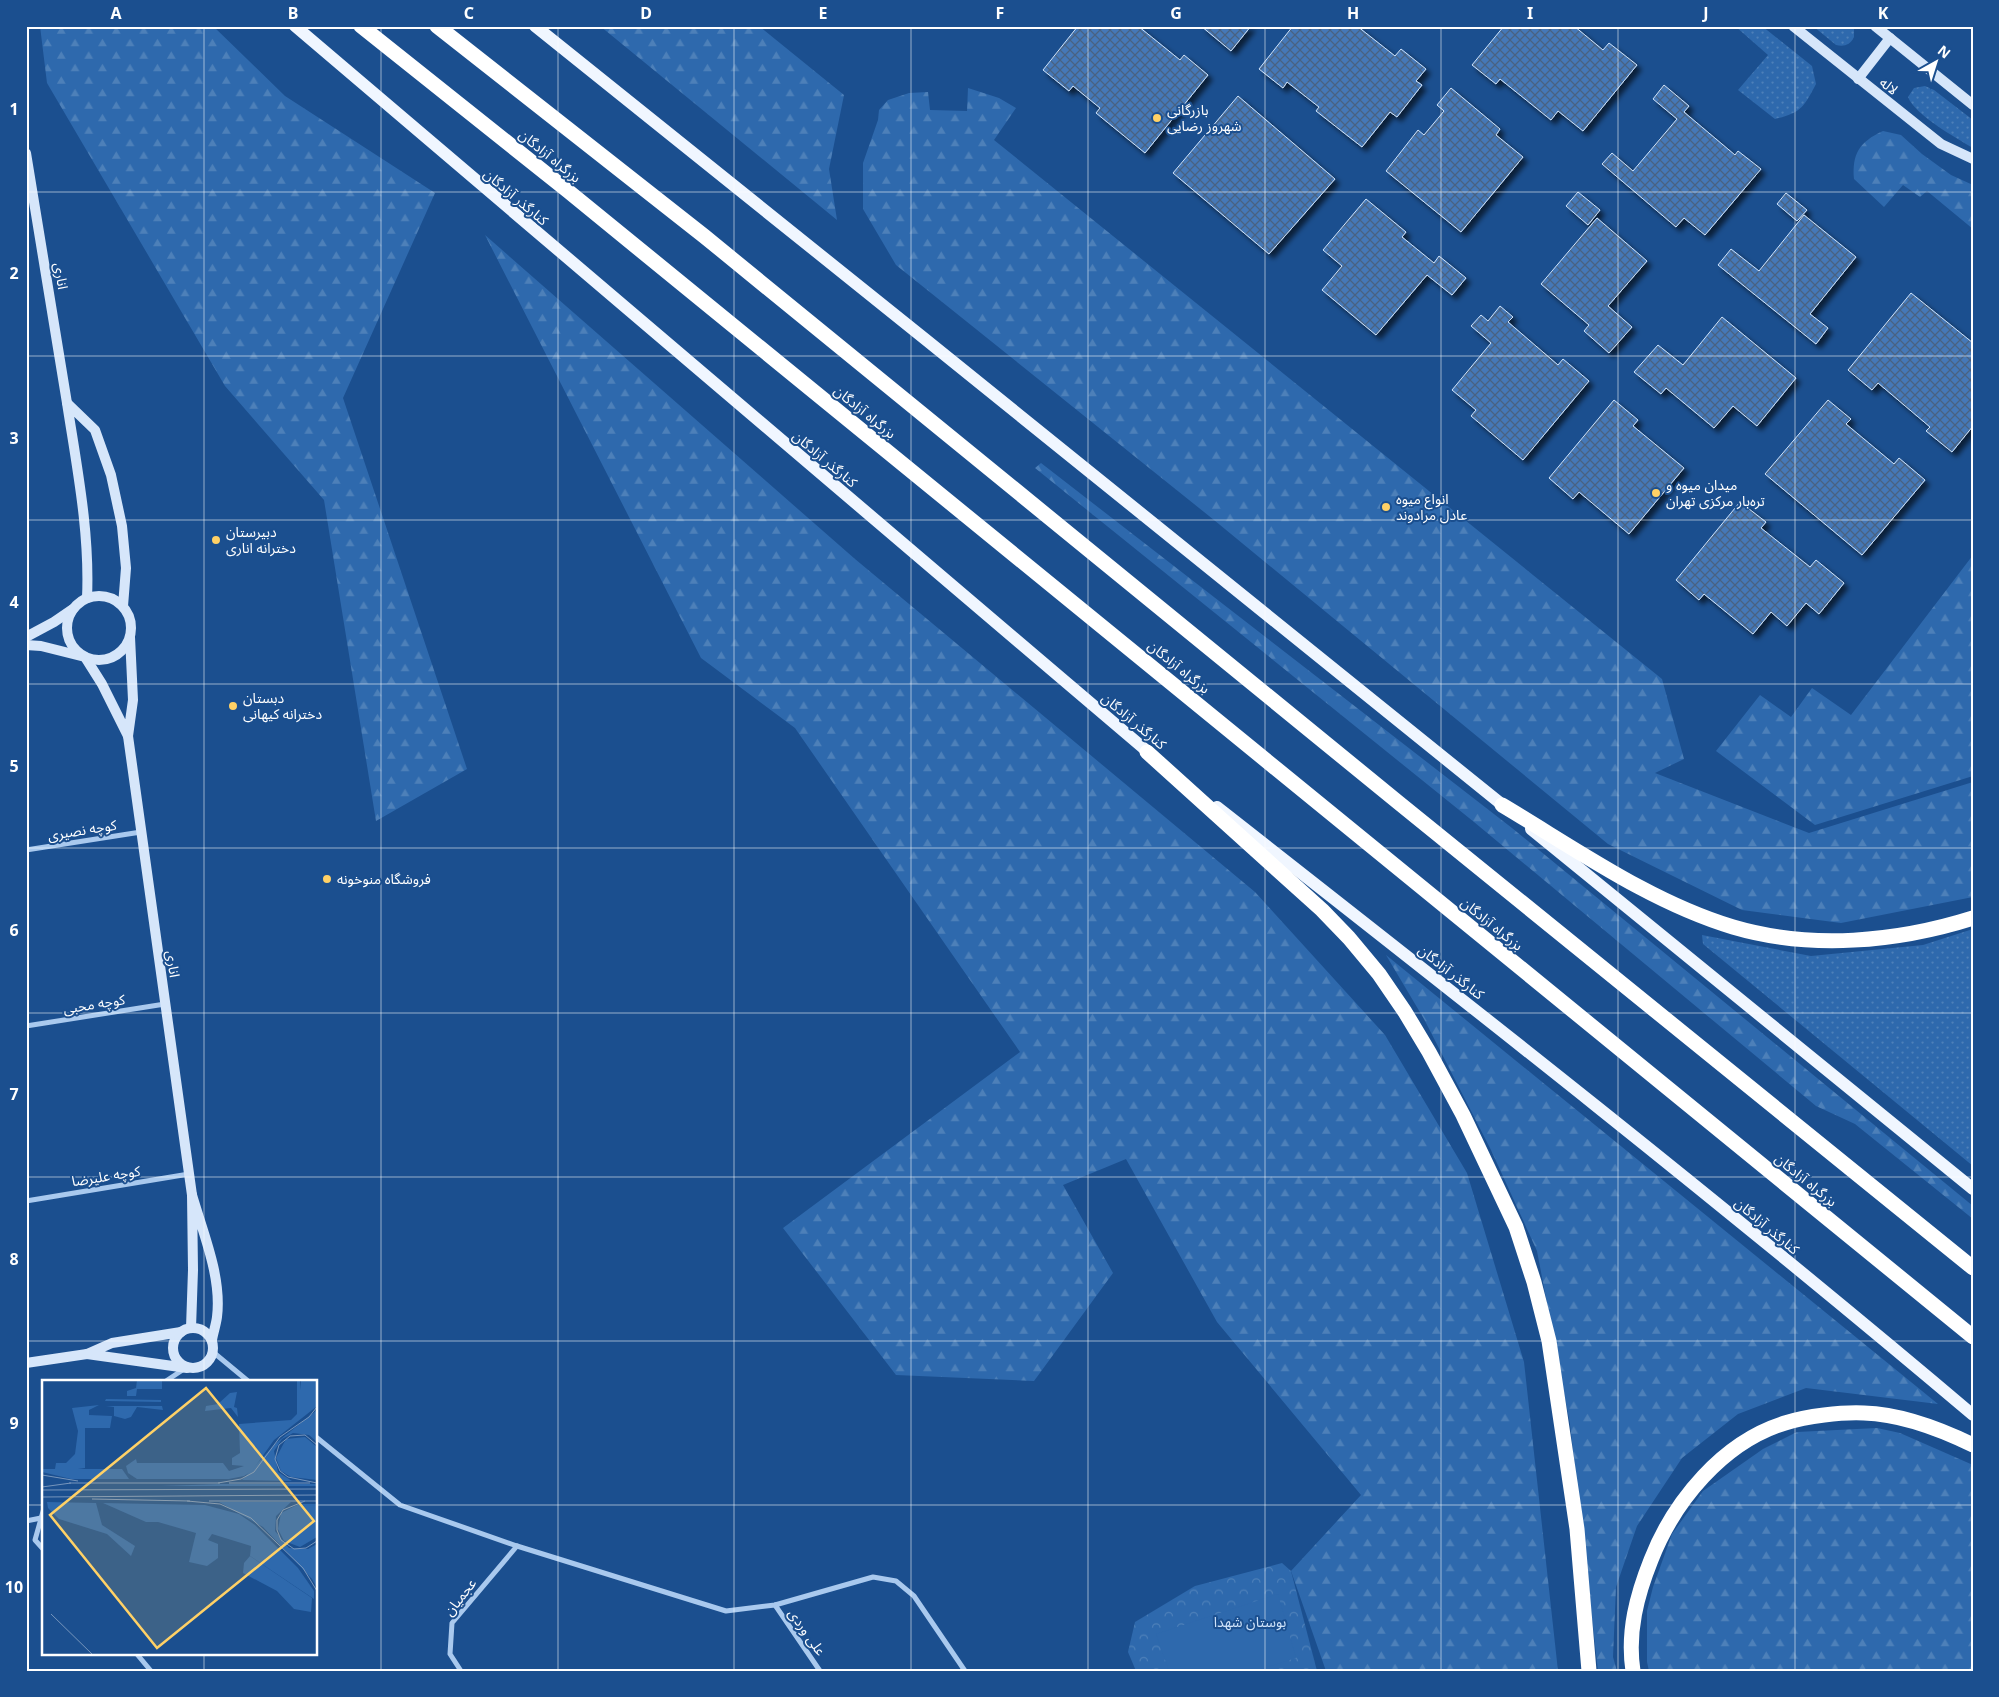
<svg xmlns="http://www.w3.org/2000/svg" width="1999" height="1697" viewBox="0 0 1999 1697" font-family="'Noto Sans','Noto Sans Arabic',sans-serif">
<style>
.grass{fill:url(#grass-dots)}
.forest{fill:url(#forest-firs)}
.park{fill:url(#park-crowns)}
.pitch{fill:#2e69ad}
.building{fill:url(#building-cross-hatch);stroke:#cfe3fa;filter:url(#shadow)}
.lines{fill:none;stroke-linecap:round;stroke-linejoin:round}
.street{stroke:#a9c9ee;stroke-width:5}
.secondary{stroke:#d6e6fa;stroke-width:10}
.primary{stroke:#f0f6ff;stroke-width:12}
.highway{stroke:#fff;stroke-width:15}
.grid{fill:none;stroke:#fff;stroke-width:1;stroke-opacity:0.55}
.poi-dot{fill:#ffd166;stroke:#1b4f8f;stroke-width:2}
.labels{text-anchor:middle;stroke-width:4;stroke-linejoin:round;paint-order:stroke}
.street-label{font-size:14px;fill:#fff;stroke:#1b4f8f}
.poi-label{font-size:14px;fill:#fff;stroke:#1b4f8f;text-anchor:start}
.park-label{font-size:14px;fill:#cfe3fa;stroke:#1b4f8f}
.inset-road{fill:none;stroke:#7695bc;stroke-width:1}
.view{fill:#ffd166;fill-opacity:0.15;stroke:#ffd166;stroke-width:2.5}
.inset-edge{fill:none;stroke:#fff;stroke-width:2.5}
.neatline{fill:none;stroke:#fff;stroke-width:2}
.grid-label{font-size:16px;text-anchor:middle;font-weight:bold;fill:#fff}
</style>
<defs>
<pattern id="grass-dots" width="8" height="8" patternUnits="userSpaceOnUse" patternTransform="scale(1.25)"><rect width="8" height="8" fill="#2e69ad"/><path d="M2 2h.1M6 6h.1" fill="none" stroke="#4d80b9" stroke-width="1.8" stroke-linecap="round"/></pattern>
<pattern id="forest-firs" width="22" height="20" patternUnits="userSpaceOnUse" patternTransform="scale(1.25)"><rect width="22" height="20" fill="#2e69ad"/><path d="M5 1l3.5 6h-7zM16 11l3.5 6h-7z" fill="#4d80b9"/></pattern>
<pattern id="park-crowns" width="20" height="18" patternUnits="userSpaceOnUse" patternTransform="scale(1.25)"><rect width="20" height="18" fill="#2e69ad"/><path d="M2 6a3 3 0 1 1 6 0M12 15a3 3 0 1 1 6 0" fill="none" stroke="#4d80b9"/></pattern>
<pattern id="building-cross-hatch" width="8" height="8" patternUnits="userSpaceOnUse" patternTransform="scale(1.25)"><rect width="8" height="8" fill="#4478b7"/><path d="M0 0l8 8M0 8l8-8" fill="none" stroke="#486282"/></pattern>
<filter id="shadow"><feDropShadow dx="4.5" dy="4.5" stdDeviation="2.5" flood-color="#0009"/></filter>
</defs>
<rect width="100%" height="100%" fill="#1b4f8f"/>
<!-- grass -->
<g class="grass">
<path d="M1735,26H1762L1812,66L1816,84C1804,107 1801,113 1775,119L1738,90L1768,55Z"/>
<path d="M1813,26H1851L1854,29V37C1850,45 1844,47 1836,45Z"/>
<path d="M1925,86L1934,90L1973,120V148C1956,138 1915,115 1908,97L1914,88Z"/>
<path d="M1973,929V1166L1703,944L1702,935L1811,956L1923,945Z"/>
</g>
<!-- forest -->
<g class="forest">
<path d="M40,26H213L285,96L435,193L343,398L467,769L376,821L324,500L225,386L47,83Z"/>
<path d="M600,26H759L844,95L829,169L837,220Z"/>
<path d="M968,88L999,98L1016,108L994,140L1662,679L1684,759L1655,773L1809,833L1973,782V897L1841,923L1742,910L1608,844L1214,520L896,265L863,209V163L878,120L879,110L888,100L909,93L928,92L930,110L967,111Z"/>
<path d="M1883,131L1901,135L1922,154L1951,175L1973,185V229L1927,191L1920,197L1903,185L1884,207L1854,179C1852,154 1859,142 1883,131Z"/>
<path d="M485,235L855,559L1255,892L1385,1035L1467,1173L1524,1362L1558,1671H1326L1291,1571L1361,1495L1217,1322L1126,1159L1063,1185L1113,1273L1034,1381L896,1375L783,1228L1020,1052L795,728L701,658Z"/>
<path d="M1041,463L1512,828L1973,1206V1219L1855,1124L1816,1106L1474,822L1035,468Z"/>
<path d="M1973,555V776L1815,825L1716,751L1760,695L1791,717L1812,688L1851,715Z"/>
<path d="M1386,955L1938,1404L1806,1388L1738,1414L1682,1458L1637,1526L1616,1587L1613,1657L1617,1671H1598L1570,1424L1537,1251L1491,1150L1424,1019Z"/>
<path d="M1877,1428L1900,1433L1973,1465V1671H1649L1647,1662V1611L1653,1587L1672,1534L1703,1491L1763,1449L1797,1432Z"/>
</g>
<!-- park -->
<path class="park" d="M1282,1563L1291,1571L1317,1671H1136L1128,1652L1135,1622L1195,1586Z"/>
<!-- pitch -->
<path class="pitch" d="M1278,1594L1296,1658L1255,1671H1169L1156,1634Z"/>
<!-- building -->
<g class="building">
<path d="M1078,26H1138L1180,60L1184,55L1208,75L1145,153L1096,113L1100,108L1073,86L1069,91L1043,70Z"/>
<path d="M1201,26H1251L1231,51Z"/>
<path d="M1293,26H1357L1395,56L1401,49L1426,69L1416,81L1422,85L1397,117L1390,112L1362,147L1316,111L1319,107L1287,82L1283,88L1259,69Z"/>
<path d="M1504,26H1574L1603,50L1609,43L1637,65L1583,131L1558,111L1551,120L1500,79L1496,84L1472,65Z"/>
<path d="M1664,85L1689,106L1684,112L1735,155L1738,151L1761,169L1705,235L1684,218L1676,227L1602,164L1612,153L1633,171L1677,119L1653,99Z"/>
<path d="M1451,88L1500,129L1496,135L1523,157L1461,232L1386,171L1418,130L1424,135L1444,111L1437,105Z"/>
<path d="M1238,96L1335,179L1269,254L1173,173Z"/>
<path d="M1578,192L1600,210L1588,225L1566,206Z"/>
<path d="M1786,193L1807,210L1797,221L1777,204Z"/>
<path d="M1366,199L1406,232L1402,237L1434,263L1439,256L1466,278L1452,295L1427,275L1376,335L1322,290L1342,266L1323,250Z"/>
<path d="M1804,215L1856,257L1810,314L1828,328L1816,344L1718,265L1731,249L1759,271Z"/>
<path d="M1597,218L1647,261L1608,306L1632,327L1609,353L1584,331L1589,325L1541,284Z"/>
<path d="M1911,293L1973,343V426L1952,452L1926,431L1930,427L1878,383L1872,390L1848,370Z"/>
<path d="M1500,306L1513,317L1508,322L1558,365L1563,359L1589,381L1523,460L1471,416L1476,410L1452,390L1491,343L1471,326L1481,315L1488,321Z"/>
<path d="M1722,317L1796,378L1757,426L1733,406L1714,428L1666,388L1661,394L1634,372L1658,345L1683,365Z"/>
<path d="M1614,400L1638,420L1633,426L1684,468L1629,534L1579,492L1573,499L1549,478Z"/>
<path d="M1828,400L1851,419L1846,424L1894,464L1899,458L1925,480L1862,555L1765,474Z"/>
<path d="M1740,502L1766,522L1761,528L1810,567L1816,560L1844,583L1819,614L1806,603L1787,626L1771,612L1753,634L1704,594L1699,600L1676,580Z"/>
</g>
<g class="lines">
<!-- street -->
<g class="street">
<path d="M26,850L141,832"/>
<path d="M26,1026L165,1004"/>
<path d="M26,1201L189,1174"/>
<path d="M213,1352L248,1381"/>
<path d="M166,1381L184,1369"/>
<path d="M316,1437L400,1505L517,1546L726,1611L775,1605L873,1577L896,1581L914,1596L965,1671"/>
<path d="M44,1508L35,1540L44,1550"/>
<path d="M26,1521L41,1518"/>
<path d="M775,1605L820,1671"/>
<path d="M136,1653L151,1671"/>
<path d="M461,1671L450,1654L452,1623L517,1546"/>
</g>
<!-- secondary -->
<g class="secondary">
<path d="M1793,26L1941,144L1973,159"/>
<path d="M1875,26L1973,105"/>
<path d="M1858,79L1890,38"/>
<path d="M26,153L67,403"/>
<circle cx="99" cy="628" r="32"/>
<path d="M87,598C90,533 77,468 67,403L95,430L111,475L122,526L126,568L123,606"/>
<path d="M26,637L54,622L73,609"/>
<path d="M26,645L41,646L85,657L102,684L128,736L133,700L130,637"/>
<path d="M128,736L192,1195"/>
<circle cx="193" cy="1348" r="20"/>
<path d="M191,1328L193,1270L192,1195C203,1233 222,1277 217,1317C216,1325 213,1333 212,1340"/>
<path d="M181,1332L112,1343L87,1354L187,1368"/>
<path d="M26,1363L87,1354"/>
</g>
<!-- primary -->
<g class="primary">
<path d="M295,26L1154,757"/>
<path d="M535,26L925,339L1510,811"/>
<path d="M1217,807C1471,1006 1726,1206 1973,1415"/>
<path d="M1531,829L1973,1189"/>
</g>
<!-- highway -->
<g class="highway">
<path d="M361,26L568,191L1973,1337"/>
<path d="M437,26L704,236L1399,803L1973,1268"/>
<path d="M1147,752L1322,910L1349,938L1379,974L1405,1012L1429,1052L1463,1115L1516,1227L1534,1282L1549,1341L1577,1529L1589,1671"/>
<path d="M1502,805C1576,849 1650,902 1733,927C1811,950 1897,942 1973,918"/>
<path d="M1633,1671C1627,1632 1637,1595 1651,1560C1674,1501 1723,1442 1785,1423C1807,1416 1841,1412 1864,1413C1901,1414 1940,1429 1973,1445"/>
</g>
</g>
<!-- grid -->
<path class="grid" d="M204,26V1381M381,26V1671M558,26V1671M734,26V1671M911,26V1671M1088,26V1671M1265,26V1671M1441,26V1671M1618,26V1671M1795,26V1671M26,192H1973M26,356H1973M26,520H1973M26,684H1973M26,848H1973M26,1013H1973M26,1177H1973M26,1341H1973M26,1505H44M316,1505H1973M204,1653V1671"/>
<!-- markers -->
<g class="poi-dot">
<circle cx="1157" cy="118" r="5"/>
<circle cx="1656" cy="493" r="5"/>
<circle cx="1386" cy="507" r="5"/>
<circle cx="216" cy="540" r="5"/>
<circle cx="233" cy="706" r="5"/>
<circle cx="327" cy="879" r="5"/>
</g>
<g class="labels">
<!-- street labels -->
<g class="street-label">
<text transform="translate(1889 86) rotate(38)" y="5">لاله</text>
<text transform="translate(550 156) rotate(39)" y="5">بزرگراه آزادگان</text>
<text transform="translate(516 197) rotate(40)" y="5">کنارگذر آزادگان</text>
<text transform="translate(61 276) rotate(81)" y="5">اناری</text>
<text transform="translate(865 412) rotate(39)" y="5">بزرگراه آزادگان</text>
<text transform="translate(825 459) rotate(40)" y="5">کنارگذر آزادگان</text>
<text transform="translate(1179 667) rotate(39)" y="5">بزرگراه آزادگان</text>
<text transform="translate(1134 721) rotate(40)" y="5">کنارگذر آزادگان</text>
<text transform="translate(82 830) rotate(-9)" y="5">کوچه نصیری</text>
<text transform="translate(1492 924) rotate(39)" y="5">بزرگراه آزادگان</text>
<text transform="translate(173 964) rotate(82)" y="5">اناری</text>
<text transform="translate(1451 972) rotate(38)" y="5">کنارگذر آزادگان</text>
<text transform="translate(94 1004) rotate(-9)" y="5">کوچه محبی</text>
<text transform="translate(106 1176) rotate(-9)" y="5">کوچه علیرضا</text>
<text transform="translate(1806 1180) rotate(39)" y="5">بزرگراه آزادگان</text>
<text transform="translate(1767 1226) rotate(40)" y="5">کنارگذر آزادگان</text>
<text transform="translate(460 1597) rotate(-52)" y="5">عجمیان</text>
<text transform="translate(807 1632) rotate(55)" y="5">علی وردی</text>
</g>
<!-- poi labels -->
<g class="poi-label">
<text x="1167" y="115">بازرگانی<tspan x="1167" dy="16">شهروز رضایی</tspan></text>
<text x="1666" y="490">میدان میوه و<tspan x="1666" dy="16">تره‌بار مرکزی تهران</tspan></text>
<text x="1396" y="504">انواع میوه<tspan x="1396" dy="16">عادل مرادوند</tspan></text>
<text x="226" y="537">دبیرستان<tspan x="226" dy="16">دخترانه اناری</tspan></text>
<text x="243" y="703">دبستان<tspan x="243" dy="16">دخترانه کیهانی</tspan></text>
<text x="337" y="884">فروشگاه منوخونه</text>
</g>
<!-- park labels -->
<g class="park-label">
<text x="1250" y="1627">بوستان شهدا</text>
</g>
</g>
<!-- overview -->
<g transform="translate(42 1380)">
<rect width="275" height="275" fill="#1b4f8f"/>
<path d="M119,20V22L63,21L64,19ZM275,30V62L267,55L251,53L240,59L232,71L236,92L250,101L200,100L234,63ZM263,57L275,67V100L249,97L239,91L234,78L244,59Z" fill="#2e69ad"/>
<path d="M255,0H258L259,10V0H275L274,27L232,60L210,91L202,96L187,99H95L86,93L84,86L94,79L95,83H181L187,91L202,86L190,85V78L198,73L197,44L249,40L255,34ZM195,12L192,27L195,28L196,37L189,28L163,31L164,26L176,24L188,13ZM57,25L47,30V35L70,36L68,48H43V88L36,89H80L87,99H29L0,92V89H13L14,83H24L33,74L36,51L30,28ZM64,26H120L121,30L95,27L89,37L83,39L72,36V27ZM179,104H275V106H119ZM5,122L54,123L60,145L93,166L89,176L65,154L17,139L6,128ZM177,122H249L234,136L233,151L247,168L266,169L275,164V208L270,199L221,147ZM61,123L163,125L197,134L213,145L256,188L272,211V219L208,176L209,166L170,154L166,160L176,164V178L165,186L147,182L154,153L116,142H104ZM257,124H274L275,131V157L258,167L242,161L236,149L239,133Z" fill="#2e69ad"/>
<path d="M95,0H120V9H95L94,16H85V11L94,8ZM208,176L270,218L269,232L252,229L235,211L201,193L202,183Z" fill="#2e69ad"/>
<path class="inset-road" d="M275,65L263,55L248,56L237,65L233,79L238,91L246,97L275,103M0,95L36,101M27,103H178M176,103L199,99L212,92L238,57L267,37L275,27M187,103H268M0,107L29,103M0,110L275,109M0,117L275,115M50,119L148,121M145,121L178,124L209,138L261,188L275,211M167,121H275M263,121L241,130L235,140V150L239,160L252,169L264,168L275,161M9,234L51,275"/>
<path class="view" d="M164,8L272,141L115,268L8,135Z"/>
<rect width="275" height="275" class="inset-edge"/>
</g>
<!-- border -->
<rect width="1999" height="1697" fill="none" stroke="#1b4f8f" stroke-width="55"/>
<!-- north arrow -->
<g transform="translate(1936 62) rotate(39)" stroke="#1b4f8f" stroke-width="4" paint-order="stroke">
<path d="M0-4L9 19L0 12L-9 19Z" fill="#ffffff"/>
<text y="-8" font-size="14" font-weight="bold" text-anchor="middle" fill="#ffffff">N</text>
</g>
<rect x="28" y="28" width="1944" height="1642" class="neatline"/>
<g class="grid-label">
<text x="116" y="19">A</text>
<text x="293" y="19">B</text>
<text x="469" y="19">C</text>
<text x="646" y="19">D</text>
<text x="823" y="19">E</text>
<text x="1000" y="19">F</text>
<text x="1176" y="19">G</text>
<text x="1353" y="19">H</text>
<text x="1530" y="19">I</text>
<text x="1706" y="19">J</text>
<text x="1883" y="19">K</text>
<text x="14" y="115">1</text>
<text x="14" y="279">2</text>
<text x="14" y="444">3</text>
<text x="14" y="608">4</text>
<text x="14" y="772">5</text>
<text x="14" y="936">6</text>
<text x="14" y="1100">7</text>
<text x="14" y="1265">8</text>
<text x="14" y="1429">9</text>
<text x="14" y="1593">10</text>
</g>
</svg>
